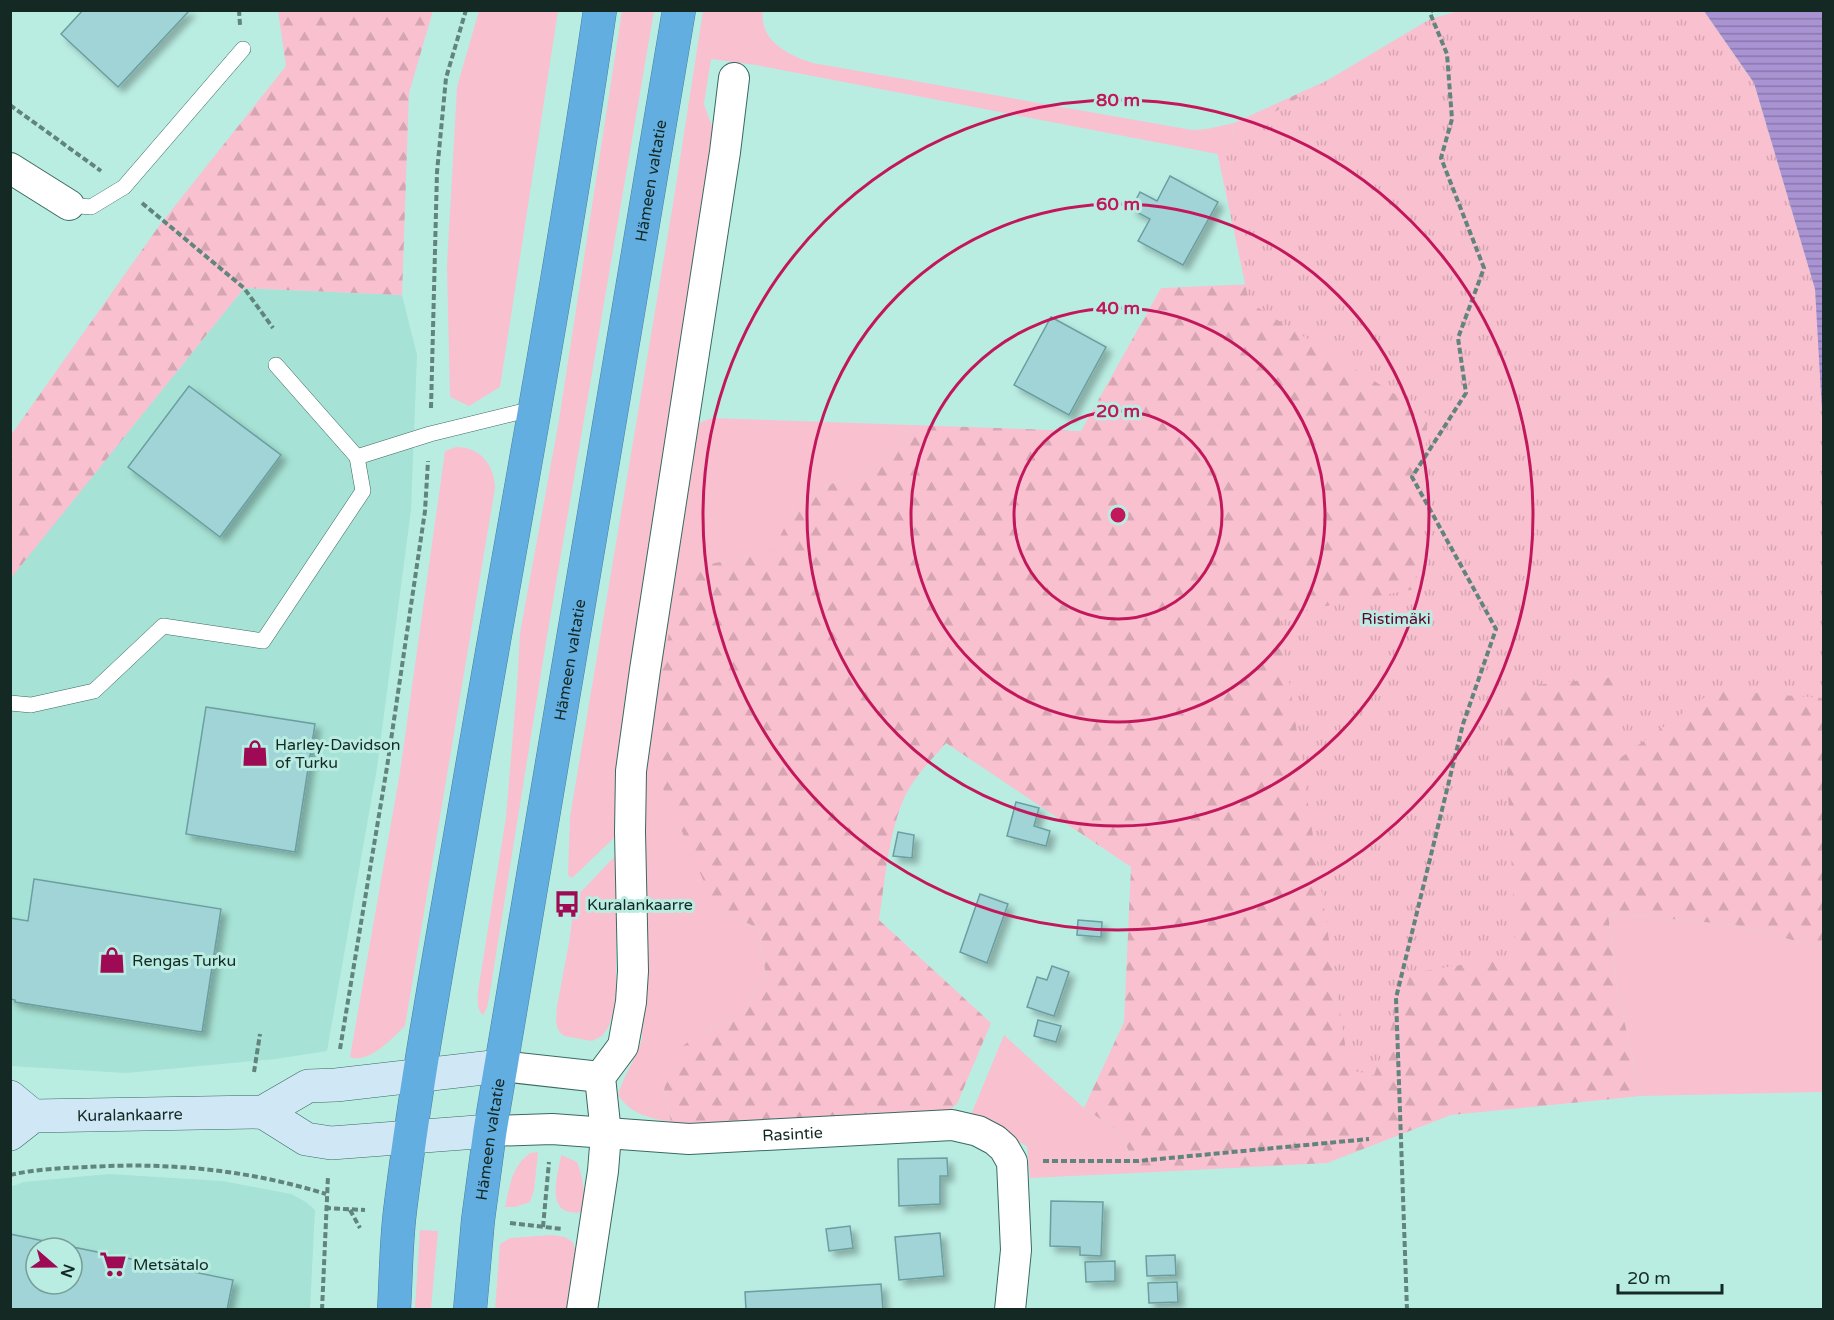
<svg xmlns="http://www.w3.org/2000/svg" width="1834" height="1320" viewBox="0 0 1834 1320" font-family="'Varela Round',sans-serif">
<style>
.built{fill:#a6e2d5;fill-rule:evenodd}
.green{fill:#f9c0d0}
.forest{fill:url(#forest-firs)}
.park{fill:url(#park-tufts)}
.water{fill:url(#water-rules)}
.building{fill:#a0d4d7;stroke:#6b9ea0;stroke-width:1.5;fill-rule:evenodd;filter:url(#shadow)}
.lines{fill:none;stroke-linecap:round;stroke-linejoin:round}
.lane-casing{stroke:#3a6960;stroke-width:16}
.street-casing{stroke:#3a6960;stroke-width:32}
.secondary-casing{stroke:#3a6960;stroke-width:34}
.highway-casing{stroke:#477f9f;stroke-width:34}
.path{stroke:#61847d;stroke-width:4;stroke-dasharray:6 3;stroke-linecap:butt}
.lane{stroke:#fff;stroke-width:15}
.street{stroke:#fff;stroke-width:30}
.secondary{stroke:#d0e7f6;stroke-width:33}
.highway{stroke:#63aee1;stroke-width:33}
.ring{fill:none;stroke:#c2185b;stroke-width:3}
.labels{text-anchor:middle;stroke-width:6;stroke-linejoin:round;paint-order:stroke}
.street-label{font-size:16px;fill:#142824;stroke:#baede2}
.park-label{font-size:16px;fill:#5e032f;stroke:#baede2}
.poi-label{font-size:16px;fill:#142824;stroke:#baede2;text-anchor:start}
.centre{fill:#c2185b;stroke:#baede2;stroke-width:3}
.ring-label{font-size:18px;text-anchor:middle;font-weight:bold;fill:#c2185b;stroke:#baede2;stroke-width:6;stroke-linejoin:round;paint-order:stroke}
</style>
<defs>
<pattern id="forest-firs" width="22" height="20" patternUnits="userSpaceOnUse" patternTransform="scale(1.5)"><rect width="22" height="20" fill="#f9c0d0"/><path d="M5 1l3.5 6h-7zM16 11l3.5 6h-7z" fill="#d5a5b2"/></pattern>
<pattern id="park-tufts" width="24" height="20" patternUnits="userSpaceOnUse" patternTransform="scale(1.5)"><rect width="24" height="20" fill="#f9c0d0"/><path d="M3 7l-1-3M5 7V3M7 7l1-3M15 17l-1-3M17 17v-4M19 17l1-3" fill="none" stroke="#d5a5b2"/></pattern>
<pattern id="water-rules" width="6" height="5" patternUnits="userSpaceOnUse" patternTransform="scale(1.5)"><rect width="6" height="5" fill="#a993d2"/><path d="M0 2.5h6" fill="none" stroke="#8878aa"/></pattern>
<filter id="shadow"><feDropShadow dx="5.5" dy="5.5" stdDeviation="3" flood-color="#0004"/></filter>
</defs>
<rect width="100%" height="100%" fill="#baede2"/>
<!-- built -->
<g class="built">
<path d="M244,288L402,295L417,355L411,510L377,768L327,1051L276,1059L126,1073L11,1066L10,578Z"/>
<path d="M109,1174L222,1181L291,1194L306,1202L315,1210L310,1309H11L10,1187L24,1182ZM36,1248H72V1284H36Z"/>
</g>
<!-- green -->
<g class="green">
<path d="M479,11H558L500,387L469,406L450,397L447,266L457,87Z"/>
<path d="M622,11H654L547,636L490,992L487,1008L483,1015C476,1009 478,999 478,991L506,817L517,686L520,633L559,420Z"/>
<path d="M703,11H763C759,41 789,56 813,63L1192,130L1207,129L1234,123L1233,157L756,65L711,59L704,104L714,132L615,815V837L572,878L568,875L570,817L673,204Z"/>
<path d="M712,418L912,425L867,474L835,482L796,505L774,550L697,567L715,907L759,929L766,977L740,1017L701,1032L664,1090L671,1122C648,1118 631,1114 618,1095C624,1075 636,1058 642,1039L643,785L679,525L699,423Z"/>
<path d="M456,447C481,447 494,465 495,488L405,1026C392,1038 370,1064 350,1057L400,772L445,451Z"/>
<path d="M616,855V1002L609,1026L602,1036L592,1041L564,1036L558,1030L556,1021L557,1006L569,943L575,898Z"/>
<path d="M1608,913L1735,925L1823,948V1092L1641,1096L1617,988Z"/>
<path d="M1004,1035L1084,1108L1117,1130L1125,1141L1136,1173L1030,1178L1027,1146L970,1117Z"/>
<path d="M538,1152L534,1190L530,1202L515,1207H505C510,1185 512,1166 530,1153Z"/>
<path d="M561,1155L577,1162C584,1180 585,1193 583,1213C579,1212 573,1213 569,1212C546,1206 559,1171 561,1155Z"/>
<path d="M420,1230L438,1231L431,1309H415Z"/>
<path d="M551,1235L565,1237L573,1242L576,1253L567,1309L495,1310L500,1244L510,1238Z"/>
</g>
<!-- forest -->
<g class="forest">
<path d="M278,11H433L409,93L402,295L244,288L11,578V435L159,226L286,66Z"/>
<path d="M1704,11L1824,429L1823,948L1735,925L1608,913L1617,988L1641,1096L1451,1115L1327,1163L1136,1173L1125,1141L1117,1130L1084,1108L1124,1022L1131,867L946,743C932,759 916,775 906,794C889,829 885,881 879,920L991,1023L957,1104L943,1115L703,1128L671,1122L664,1090L675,1052L701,1032L740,1017L766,977L759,929L715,907L658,777L661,667L679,591L697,567L773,550L796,505L835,482L867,474L912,425L1081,431L1161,288L1254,284L1233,157L1234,123L1472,14Z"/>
</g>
<!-- park -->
<path class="park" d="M1458,11H1704L1754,83L1815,289L1824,429L1823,698L1715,690L1616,761V677L1503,688L1516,956L1411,973L1374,1075L1349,1070L1279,615L1415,589L1428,415L1249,302L1216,147L1430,19Z"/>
<!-- water -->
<path class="water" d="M1704,11H1823V428L1815,289L1754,83Z"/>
<!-- building -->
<g class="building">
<path d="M83,10H190L118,87L61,34Z"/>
<path d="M1170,176L1218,202L1183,265L1138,241L1150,219L1131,209L1140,192L1157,201Z"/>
<path d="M1051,317L1106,347L1069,415L1014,385Z"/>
<path d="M189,386L281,455L220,537L128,467Z"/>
<path d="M206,707L315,724L295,852L186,834Z"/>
<path d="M1016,802L1039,808L1034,826L1050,831L1046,846L1007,836Z"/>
<path d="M898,832L914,835L912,858L893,856Z"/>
<path d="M34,879L221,909L202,1032L15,1002V1000L10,999V918L28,921Z"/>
<path d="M980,894L1008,904L987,963L960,952Z"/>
<path d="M1078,920L1102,922L1101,937L1077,935Z"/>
<path d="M1052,966L1069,972L1054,1016L1027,1007L1037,977L1047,980Z"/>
<path d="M1038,1020L1061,1026L1056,1042L1034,1036Z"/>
<path d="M947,1158L948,1176H940V1204L899,1206L898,1159Z"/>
<path d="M1051,1201L1103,1202L1101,1256L1080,1255V1247L1050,1246Z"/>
<path d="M850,1226L853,1248L829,1251L826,1229Z"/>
<path d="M940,1233L944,1276L899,1280L895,1237Z"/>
<path d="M10,1234L233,1280L227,1310H10ZM36,1248H72V1284H36Z"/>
<path d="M1175,1255L1176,1275L1147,1276L1146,1256Z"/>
<path d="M1115,1261V1281L1086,1282L1085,1262Z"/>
<path d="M1177,1282L1178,1302L1149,1303L1148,1283Z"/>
<path d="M881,1284L883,1310H746L745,1292Z"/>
</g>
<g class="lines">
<defs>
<g id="lane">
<path d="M69,205L91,207L124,187L243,49"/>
<path d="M357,457L430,434L536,408"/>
<path d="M10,703L31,705L94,691L163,626L263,641L363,491L357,457L276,365"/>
</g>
<g id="street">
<path d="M10,168L69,205"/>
<path d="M501,1066L600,1077"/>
<path id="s1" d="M490,1131L552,1129L689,1139L952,1125L978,1131L995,1140L1004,1148L1012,1162L1016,1250L1010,1310"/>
<path d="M582,1310L603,1171L606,1134L600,1077L623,1046L631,1002L633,971L630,832L631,771L645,670L725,152L734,78"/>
</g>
<g id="secondary">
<path d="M10,1097L33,1116"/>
<path d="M263,1112L306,1139L331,1143L490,1131"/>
<path id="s2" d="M10,1134L33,1116L263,1112L308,1086L336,1085L501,1066"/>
</g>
<g id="highway">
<path d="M394,1310C396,1277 396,1243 400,1211C416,1081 440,953 462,825C508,554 560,283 600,10"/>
<path id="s3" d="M470,1310L478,1220L490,1131L679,10"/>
</g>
</defs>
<!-- lane casing -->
<use href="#lane" class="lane-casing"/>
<!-- street casing -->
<use href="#street" class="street-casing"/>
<!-- secondary casing -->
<use href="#secondary" class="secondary-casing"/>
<!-- highway casing -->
<use href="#highway" class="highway-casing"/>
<!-- path -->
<g class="path">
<path d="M239,10L240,25"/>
<path d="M10,105L101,171"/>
<path d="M142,203L244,288L273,328"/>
<path d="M431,408L437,172L446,78L466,10"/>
<path d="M340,1049L387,767L425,511L428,461"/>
<path d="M254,1072L260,1034"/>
<path d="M1043,1161H1138L1369,1139"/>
<path d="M10,1175C36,1169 62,1168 88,1167C169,1162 249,1170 326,1194"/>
<path d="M325,1208L365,1210"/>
<path d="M350,1210L360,1228"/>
<path d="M510,1223L562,1229"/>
<path d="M543,1227L549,1162"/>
<path d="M322,1310L328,1176"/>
<path d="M1407,1310L1396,998L1463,724L1496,629L1412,477L1466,393L1458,338L1484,268L1441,158L1452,119L1447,54L1430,13L1432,10"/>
</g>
<!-- lane -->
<use href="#lane" class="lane"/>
<!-- street -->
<use href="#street" class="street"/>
<!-- secondary -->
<use href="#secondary" class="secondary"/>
<!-- highway -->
<use href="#highway" class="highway"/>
</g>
<!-- distance rings -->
<g class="ring">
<circle cx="1118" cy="515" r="104"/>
<circle cx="1118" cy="515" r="207"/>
<circle cx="1118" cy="515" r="311"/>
<circle cx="1118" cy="515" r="415"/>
</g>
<!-- icons -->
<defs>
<symbol id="shop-bare" viewBox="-9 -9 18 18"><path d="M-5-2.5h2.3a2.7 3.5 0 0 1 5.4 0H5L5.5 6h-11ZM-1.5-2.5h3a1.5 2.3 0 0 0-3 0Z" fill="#9e0a53" stroke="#baede2" stroke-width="2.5" paint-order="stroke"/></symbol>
<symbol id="bus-bare" viewBox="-9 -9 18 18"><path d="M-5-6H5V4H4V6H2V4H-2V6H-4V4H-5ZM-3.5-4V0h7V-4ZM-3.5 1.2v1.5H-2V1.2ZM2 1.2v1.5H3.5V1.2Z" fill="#9e0a53" stroke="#baede2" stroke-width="2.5" paint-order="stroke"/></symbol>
<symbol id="supermarket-bare" viewBox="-9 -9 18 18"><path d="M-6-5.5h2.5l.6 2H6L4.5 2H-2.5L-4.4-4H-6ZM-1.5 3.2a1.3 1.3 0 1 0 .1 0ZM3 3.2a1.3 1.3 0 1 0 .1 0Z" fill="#9e0a53" stroke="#baede2" stroke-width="2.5" paint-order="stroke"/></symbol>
</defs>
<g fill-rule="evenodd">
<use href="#shop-bare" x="236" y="734" width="38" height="38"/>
<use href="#bus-bare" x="548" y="885" width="38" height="38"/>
<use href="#shop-bare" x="93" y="941" width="38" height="38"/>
<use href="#supermarket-bare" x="94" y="1245" width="38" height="38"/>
</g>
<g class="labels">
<!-- street labels -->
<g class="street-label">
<text dy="6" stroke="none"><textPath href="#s3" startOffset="1144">Hämeen valtatie</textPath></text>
<text dy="6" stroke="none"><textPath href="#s3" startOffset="658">Hämeen valtatie</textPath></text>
<text dy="6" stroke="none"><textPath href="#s2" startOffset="126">Kuralankaarre</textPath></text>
<text dy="6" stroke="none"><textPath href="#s1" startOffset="303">Rasintie</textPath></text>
<text dy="6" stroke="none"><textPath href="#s3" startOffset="172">Hämeen valtatie</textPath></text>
</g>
<!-- park labels -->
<g class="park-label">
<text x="1396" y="624">Ristimäki</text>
</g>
<!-- poi labels -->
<g class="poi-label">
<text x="275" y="750">Harley-Davidson<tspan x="275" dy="18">of Turku</tspan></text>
<text x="587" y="910">Kuralankaarre</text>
<text x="132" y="966">Rengas Turku</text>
<text x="133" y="1270">Metsätalo</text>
</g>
</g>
<circle cx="1118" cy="515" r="9" class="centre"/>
<g class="ring-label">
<text x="1118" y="106">80 m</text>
<text x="1118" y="210">60 m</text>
<text x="1118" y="314">40 m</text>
<text x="1118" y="417">20 m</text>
</g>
<!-- border -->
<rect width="1834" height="1320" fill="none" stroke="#142824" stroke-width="24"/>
<!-- north arrow -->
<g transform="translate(54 1266) rotate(110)"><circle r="28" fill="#baede2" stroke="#789e96" stroke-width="1.5"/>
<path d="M0-4.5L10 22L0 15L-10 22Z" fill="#9e0a53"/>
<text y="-9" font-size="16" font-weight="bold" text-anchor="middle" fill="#142824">N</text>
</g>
<!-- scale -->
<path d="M1618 1284v9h104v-9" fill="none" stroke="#142824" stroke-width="3"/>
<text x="1627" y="1284" font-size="18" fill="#142824" stroke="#baede2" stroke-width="4.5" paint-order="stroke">20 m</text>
</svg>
